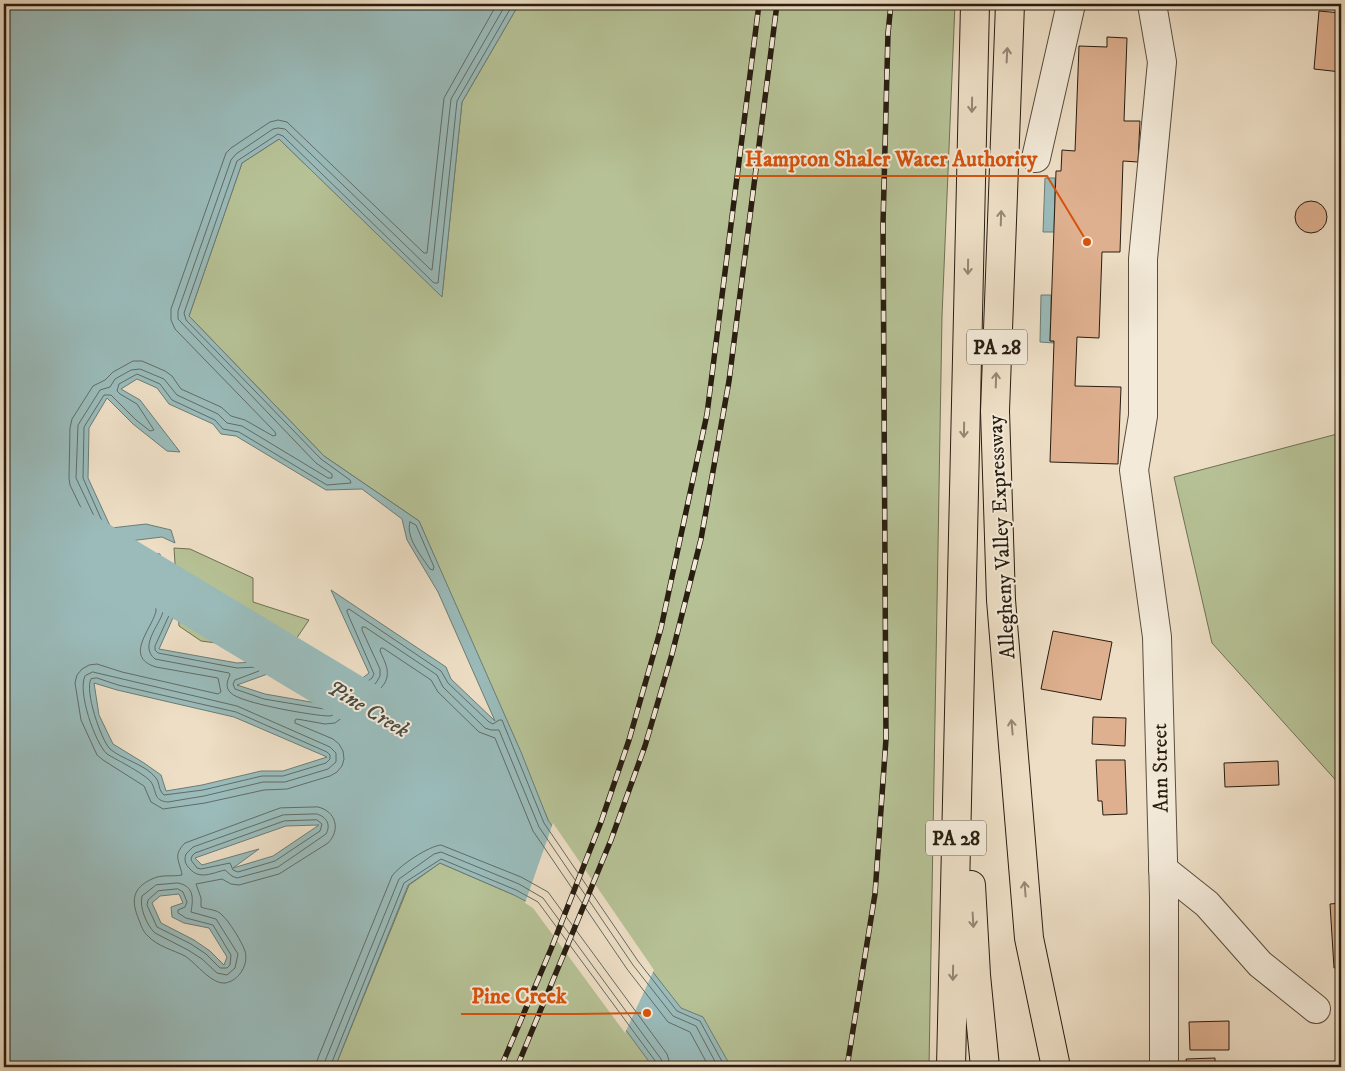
<svg xmlns="http://www.w3.org/2000/svg" width="1345" height="1071" viewBox="0 0 1345 1071" font-family="'IM FELL DW Pica',serif">
<style>
.green{fill:#b6c296;stroke:#6f7054}
.water{fill:#9abbba;stroke:#6c7c76;fill-rule:evenodd}
.pier{fill:#eddec5}
.lines{fill:none;stroke-linecap:round;stroke-linejoin:round}
.shore{stroke:#616c66;stroke-width:1}
.river{stroke:#9abbba;stroke-width:48}
.building{fill:#deb08f;stroke:#281d11}
.minor-casing{stroke:#594d3e;stroke-width:30}
.highway-casing{stroke:#281d11;stroke-width:30}
.minor{stroke:#f3ead9;stroke-width:28}
.highway{stroke:#eddec5;stroke-width:28}
.rail-casing{stroke:#281d11;stroke-width:5.5}
.rail{stroke:#f3ead9;stroke-width:4;stroke-dasharray:11;stroke-linecap:butt}
.oneway{stroke:#948774}
.labels{text-anchor:middle;stroke-width:4;stroke-linejoin:round;paint-order:stroke}
.shield{fill:#f3ead9;stroke:#655a4d;stroke-width:1}
.shield-label{font-size:20px;font-weight:bold;fill:#281d11}
.street-label{font-size:21px;fill:#281d11;stroke:#f3ead9}
.water-label{font-size:22px;font-style:italic;fill:#4a4c44;stroke:#f3ead9}
.leader{fill:none;stroke:#d5530c;stroke-width:2}
.callout-dot{fill:#d5530c;stroke:#f3ead9;stroke-width:2}
.callout-label{font-size:22px;text-anchor:middle;font-weight:bold;fill:#d5530c;stroke:#f3ead9;stroke-width:4;stroke-linejoin:round;paint-order:stroke}
</style>
<rect width="100%" height="100%" fill="#eddec5"/>
<filter id="stains"><feTurbulence type="fractalNoise" baseFrequency=".004" numOctaves="4"/><feColorMatrix values="0 0 0 0 .2 0 0 0 0 .09 0 0 0 0 .02 0 0 0 .5 -.17"/></filter>
<radialGradient id="worn" r=".72"><stop offset=".6" stop-color="#630" stop-opacity="0"/><stop offset="1" stop-color="#630" stop-opacity=".3"/></radialGradient>
<!-- green -->
<g class="green">
<path d="M519,4H955L942,316L929,1067H335L409,885L440,863L514,895L548,820L419,521L324,456L189,316L242,163L279,139L442,296L462,102Z"/>
<path d="M1341,433V786L1212,643L1174,477Z"/>
<path d="M174,548L190,549L253,578V602L309,620L292,645L239,646L201,641L179,626Z"/>
</g>
<!-- water -->
<g class="water">
<path d="M4,4H519L462,102L442,297L279,139L242,163L189,316L324,456L419,521L521,752L548,820L642,958L681,1008L703,1017L731,1067H653L535,906L514,895L440,863L408,885L335,1067H4ZM137,379L157,388L169,404L213,424L221,434L236,436L326,490L362,489L402,519L407,540L438,592L495,721L451,679L446,667L331,590L369,673L328,705L265,694L237,685L312,658L237,663L159,649L176,611L160,554L120,549L113,543L162,537L175,543L171,530L146,524L111,528L88,478L89,428L107,398L133,424L167,451L180,452L140,400L121,389ZM94,683L117,690L234,717L327,757L283,771H261L202,785L166,791L161,775L144,763L113,744L99,715ZM319,825L273,856L233,868L259,849L202,865L195,858L286,826ZM179,894L183,903L171,907L172,917L184,923L209,928L227,957L224,965L210,951L194,940L161,923L152,903L160,896Z"/>
<path d="M1045,178H1055L1054,232H1043Z"/>
<path d="M1041,295H1051L1050,341H1054V343L1040,342Z"/>
</g>
<!-- pier -->
<path class="pier" d="M553,823L654,970L625,1033L533,908L525,903Z"/>
<g class="lines">
<!-- shore -->
<g class="shore">
<path d="M497,4L444,98L427,253H424L287,122L278,120L270,122L231,148L226,153L171,309V320L175,329L275,432L276,435L273,436L245,420L231,416L221,407L181,389L172,376L165,371L142,361H133L113,372L105,380L93,386L72,419L70,428L69,478L70,485L96,539C93,575 127,563 146,573C148,581 157,603 156,611C152,629 123,657 156,667L218,678L221,692L218,694L122,672L97,664L89,665L82,669L77,675L75,683L81,720L97,755L103,760L144,786L151,802L163,809L205,803L264,790L287,789L330,776L337,772L342,766L344,759L343,751L339,744L333,739L295,723V720L297,719L325,724L335,723L380,689C393,676 386,664 380,651L381,648H383L431,680L438,692L479,732L495,738L533,831L627,969L668,1022L690,1032L709,1067"/>
<path d="M506,4L451,99L432,270L430,269L285,129L278,128L273,129L236,154L231,160L178,311V319L316,463L332,474V478H328L242,426L227,423L218,414L177,395L164,379L140,369L131,370L115,379L110,387L100,390L78,425L76,478L104,537C98,569 136,558 152,566C154,574 165,606 163,612C159,626 139,646 155,659L229,673L230,675C227,681 225,688 231,693C240,703 314,716 330,716L335,714L376,683L380,676V669L362,630V627H365L437,675L443,687L485,728L491,730H499L539,827L633,965L673,1016L696,1026L718,1067"/>
<path d="M513,4L457,101L438,283H434L283,136L278,134L237,161L184,313L186,320L321,459L350,480L351,483L327,485L239,432L223,429L215,420L172,400L160,384L137,374L119,384L117,391L120,394L137,404L154,430L150,431L136,420L111,395H104L84,427L83,478L106,530L115,535L109,542L111,548L119,554L155,558L157,560L171,611L155,646V650L158,653L237,668L258,667L260,669L259,671L235,680L233,684L235,689L264,699L330,710L372,678L374,674L347,612V610L349,609L441,671L448,683L489,722L493,724L499,720H502L544,823L638,961L677,1011L700,1021L725,1067"/>
<path d="M410,522L416,525L434,567L433,570L430,569C422,557 405,537 410,522Z"/>
<path d="M93,672L237,706L330,747L336,753V762L328,769L285,782H263L204,796L168,802C153,801 157,791 151,782C145,774 117,760 107,754C95,743 77,691 85,676Z"/>
<path d="M97,678L118,685L236,712L327,752L330,755V759L326,763L283,776H262L203,790L164,795C158,790 160,783 156,778C145,764 123,760 110,749C101,740 84,690 91,679Z"/>
<path d="M318,807C336,811 341,830 328,843L279,874L239,885L231,884L222,879L196,884L201,898V907C208,910 217,909 222,915C229,921 242,942 245,951C249,964 239,981 225,983C211,984 197,964 185,956C173,950 157,946 148,936C143,932 141,925 139,920C131,901 132,888 152,879C161,874 173,877 182,875C180,861 172,856 185,843L280,808Z"/>
<path d="M317,814C327,817 331,825 326,834L278,867L237,878L232,876L225,870C212,873 200,880 190,869C185,864 184,860 186,854L193,847L283,815Z"/>
<path d="M317,820L322,824L320,831L275,861L238,872L233,870L230,863L201,869L197,868L191,860L192,856L195,853L284,821Z"/>
<path d="M178,883C195,886 193,900 191,912L216,919L238,954L235,968L227,975L217,973L202,959L188,950L155,933C147,926 139,907 142,896L156,885Z"/>
<path d="M178,889L183,892L187,902L185,907L178,910V913L186,918L213,925L231,955L230,965L227,968H220L206,954L191,944L157,927L147,905L148,900L158,891Z"/>
<path d="M316,1067L318,1058L392,876C400,865 429,846 441,845L521,877L548,892L667,1054L671,1067"/>
<path d="M324,1067L325,1061L399,879L434,854L441,852L519,884L543,898L661,1059L663,1067"/>
<path d="M330,1067L404,883L441,859L516,890L538,902L656,1062L657,1067"/>
</g>
<!-- river -->
<path class="river" d="M4,489L398,726"/>
</g>
<!-- building -->
<g class="building">
<path d="M1319,11L1341,13V72L1314,69Z"/>
<path d="M1107,37L1127,38L1124,121H1140L1138,162L1123,161L1120,252H1102L1099,338L1077,337L1075,386L1121,387L1118,464L1050,462L1054,341H1050L1056,171H1061L1062,150L1075,151L1079,46L1107,47Z"/>
<circle cx="1311" cy="217" r="16"/>
<path d="M1053,631L1112,642L1101,700L1041,689Z"/>
<path d="M1093,717L1126,718L1125,746L1092,744Z"/>
<path d="M1096,760H1125L1127,814L1103,815L1102,801H1098Z"/>
<path d="M1278,761L1279,785L1225,787L1224,763Z"/>
<path d="M1341,903V967L1334,968L1330,904Z"/>
<path d="M1229,1021V1050H1190L1189,1022Z"/>
<path d="M1215,1058V1067H1187L1186,1059Z"/>
</g>
<g class="lines">
<defs>
<g id="minor">
<path d="M1152,4L1162,62L1143,259V416L1134,470L1157,637L1164,897V1067"/>
<path d="M1036,158L1071,4"/>
<path d="M1163,869L1207,904L1260,964L1316,1009"/>
</g>
<g id="highway">
<path d="M1010,4L995,411L1001,600L1029,938L1056,1067"/>
<path d="M971,885L976,975L985,1067"/>
<path d="M951,1067L975,4"/>
</g>
</defs>
<!-- minor casing -->
<use href="#minor" class="minor-casing"/>
<!-- highway casing -->
<use href="#highway" class="highway-casing"/>
<!-- minor -->
<use href="#minor" class="minor"/>
<!-- highway -->
<use href="#highway" class="highway"/>
<defs>
<g id="rail">
<path d="M501,1067L551,949L601,822L629,740L661,628L707,414L759,4"/>
<path d="M517,1067L611,840L645,746L672,654L701,539L729,381L777,4"/>
<path d="M847,1067L875,894L886,739L883,224L888,33L891,4"/>
</g>
</defs>
<!-- rail casing -->
<use href="#rail" class="rail-casing"/>
<!-- rail -->
<use href="#rail" class="rail"/>
</g>
<!-- one-way arrows -->
<defs><path id="oneway-shaft" d="M-6 0H5M1.5-3L5.5 0L1.5 3" fill="none" stroke-width="1.6" stroke-linecap="round" stroke-linejoin="round" transform="scale(1.25)"/></defs>
<g class="oneway">
<use href="#oneway-shaft" transform="translate(1007 55) rotate(-87)"/>
<use href="#oneway-shaft" transform="translate(972 105) rotate(91)"/>
<use href="#oneway-shaft" transform="translate(1001 218) rotate(-88)"/>
<use href="#oneway-shaft" transform="translate(968 267) rotate(91)"/>
<use href="#oneway-shaft" transform="translate(996 380) rotate(-88)"/>
<use href="#oneway-shaft" transform="translate(964 430) rotate(91)"/>
<use href="#oneway-shaft" transform="translate(1012 727) rotate(-95)"/>
<use href="#oneway-shaft" transform="translate(1025 889) rotate(-95)"/>
<use href="#oneway-shaft" transform="translate(973 920) rotate(87)"/>
<use href="#oneway-shaft" transform="translate(953 973) rotate(91)"/>
</g>
<g class="labels">
<!-- shield labels -->
<g class="shield">
<rect x="967" y="329.5" width="60" height="35" rx="4"/>
<rect x="926" y="820.5" width="60" height="35" rx="4"/>
</g>
<g class="shield-label">
<text x="997" y="354">PA 28</text>
<text x="956" y="845">PA 28</text>
</g>
<!-- street labels -->
<g class="street-label">
<text transform="translate(1001 537) rotate(-93)" y="7">Allegheny Valley Expressway</text>
<text transform="translate(1160 768) rotate(-91)" y="7">Ann Street</text>
</g>
<!-- water labels -->
<g class="water-label">
<text transform="translate(369 708) rotate(31)" y="8">Pine Creek</text>
</g>
</g>
<!-- callouts -->
<path class="leader" d="M1087 242L1047 176H735M647 1013L577 1014H461"/>
<g class="callout-dot">
<circle cx="1087" cy="242" r="5"/>
<circle cx="647" cy="1013" r="5"/>
</g>
<g class="callout-label">
<text x="891" y="166">Hampton Shaler Water Authority</text>
<text x="519" y="1003">Pine Creek</text>
</g>
<!-- margin -->
<rect width="1345" height="1071" fill="none" stroke="#eddec5" stroke-width="20"/>
<rect x="5" y="5" width="1335" height="1061" fill="none" stroke="#281d11" stroke-width="2.5"/>
<rect x="10" y="10" width="1325" height="1051" fill="none" stroke="#281d11"/>
<rect width="100%" height="100%" filter="url(#stains)"/>
<rect width="100%" height="100%" fill="url(#worn)"/>
</svg>
